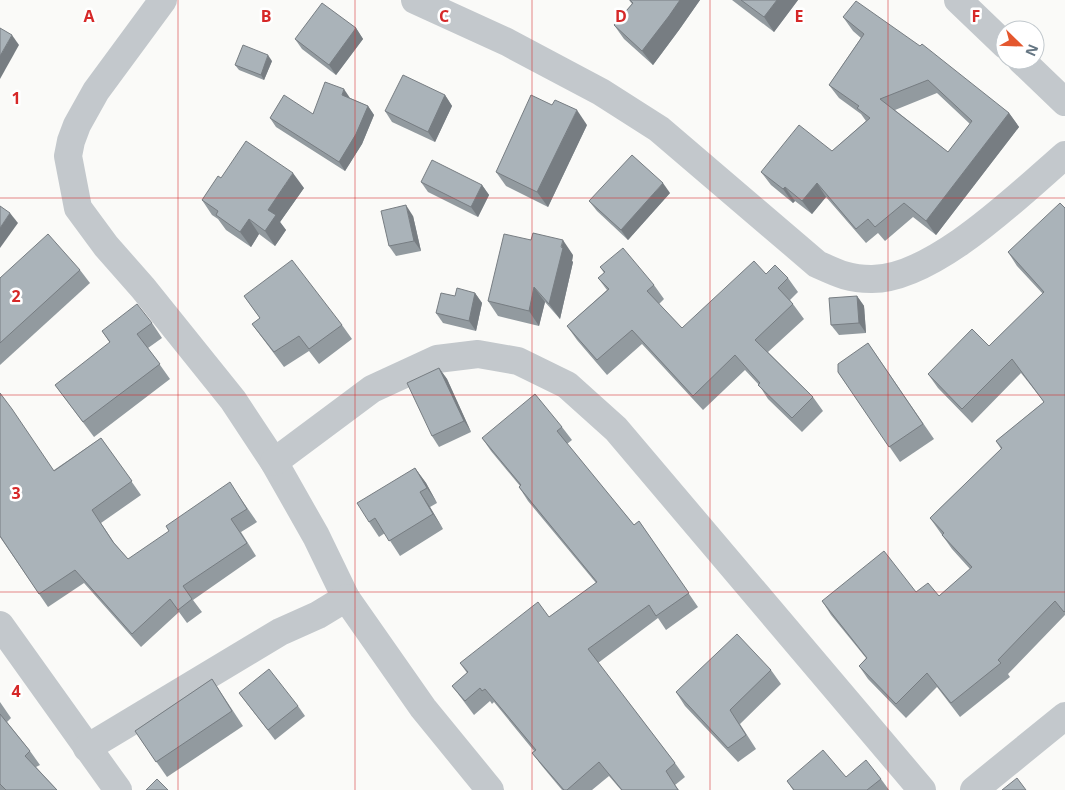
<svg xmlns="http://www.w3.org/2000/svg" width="1065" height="790" viewBox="0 0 1065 790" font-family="'Open Sans',sans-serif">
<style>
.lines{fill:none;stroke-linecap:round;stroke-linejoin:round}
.minor{stroke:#c3c8cc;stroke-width:28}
.wall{fill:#929a9f;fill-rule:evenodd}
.shaded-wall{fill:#777d82}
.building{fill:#aab3b9;stroke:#777d82;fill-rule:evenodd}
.grid{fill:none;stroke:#d62828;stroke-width:1;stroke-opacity:0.55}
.grid-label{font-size:16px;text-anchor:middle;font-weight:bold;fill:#d62828;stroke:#fff;stroke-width:5;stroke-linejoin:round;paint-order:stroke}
</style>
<rect width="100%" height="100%" fill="#fafaf8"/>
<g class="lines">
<!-- minor -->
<g class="minor">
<path d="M163,0L96,91L77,125L71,141L68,156L78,208L106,246L143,288L233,400L274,462L316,536L346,598L423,708L490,790"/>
<path d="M415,0L507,42L601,92L659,129L817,264C837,273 848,279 871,279C933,280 1020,194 1065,155"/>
<path d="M958,0L1005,45"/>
<path d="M1021,60L1065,102"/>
<path d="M274,462L372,389L437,359L478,354L518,361L567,385L616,429L922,790"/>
<path d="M0,625L118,790"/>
<path d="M87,748L280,632L318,615L346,598"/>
<path d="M974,790L1065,716"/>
</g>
</g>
<!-- wall -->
<g class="wall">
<path d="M629,0H700L679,30L653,65L624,39L614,25L632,4Z"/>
<path d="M732,0H798L774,32Z"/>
<path d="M843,17L1009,113L1019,127L936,235L913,217L885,241L878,233L866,243L826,197L812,214L795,201L793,203L771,185L761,172L832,151L866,121L861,114L839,98L829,85L861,38L853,31ZM937,93L970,124L948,152L895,110Z"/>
<path d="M356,28L363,39L336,75L302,49L295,39Z"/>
<path d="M272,61L264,80L239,70L235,65Z"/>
<path d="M445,95L452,106L435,142L392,122L385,111Z"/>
<path d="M350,98L368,106L374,115L362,144L345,171L276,127L270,118L313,114Z"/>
<path d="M587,125L548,207L506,186L496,172Z"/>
<path d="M221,178L304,188L280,222L286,230L275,246L259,234L251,247L226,230L218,219L212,215L202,200Z"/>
<path d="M421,182L482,185L489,195L478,217L428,192Z"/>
<path d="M670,193L628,240L597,211L589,201Z"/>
<path d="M1065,208V615L1008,674L1010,677L960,717L937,687L906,718L868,679L859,666L866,658L831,615L822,601L916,592L939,596L970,569L952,549L930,518L1001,449L996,441L1044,402L1021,373L972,423L938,388L928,374L989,346L1043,294L1017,266L1008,252Z"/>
<path d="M413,216L421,251L396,256L389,246Z"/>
<path d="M573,255L572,261L573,262L560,319L545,302L539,326L498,316L488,301Z"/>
<path d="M600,267L654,285L664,299L659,304L682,328L766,274L788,278L798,292L790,300L804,319L768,352L813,397L823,411L802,432L768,399L759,385L745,370L703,410L642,344L607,375L577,340L567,326L607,290L598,278L604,273Z"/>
<path d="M80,270L90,283L0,365V278Z"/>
<path d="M475,293L482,303L476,331L443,323L436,313L455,296Z"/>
<path d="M244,296L342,325L352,339L319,364L309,351L284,367L252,324L260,318Z"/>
<path d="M857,296L864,306L866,333L839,335L831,325Z"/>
<path d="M152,323L162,338L148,348L170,379L94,437L55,385L110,343L102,331Z"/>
<path d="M868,343L934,439L900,462L838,372Z"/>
<path d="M439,368L447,379L471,432L439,447L432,436Z"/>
<path d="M562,427L572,440L567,444L634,525L639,521L698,607L666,630L658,618L598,663L675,763L685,777L675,785L679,790H621L609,776L592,790H562L542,766L532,753L534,751L494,702L492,704L490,701L474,715L462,699L452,686L467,673L460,663L549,617L596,583L528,501L519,487L520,486L491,451L482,438Z"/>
<path d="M101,438L141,495L101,523L115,544L128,559L239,496L257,522L241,532L256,556L193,600L202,612L187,623L179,612L141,647L84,583L48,607L0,537L54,470Z"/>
<path d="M415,468L426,483L437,503L430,507L443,529L400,556L385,533L379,537L369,522Z"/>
<path d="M771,670L781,684L740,724L756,749L738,762L685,706L676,692Z"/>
<path d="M212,679L243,726L167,777L135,731Z"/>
<path d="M239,693L298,706L305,716L275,740Z"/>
<path d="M0,702L11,718L7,722L30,751L40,765L36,767L57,790H0Z"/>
<path d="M846,777L881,779L889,790H793L787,781Z"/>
</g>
<!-- shaded-wall -->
<g class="shaded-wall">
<path d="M680,0H700L679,30L653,65L642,51Z"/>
<path d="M777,0H798L774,32L764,17Z"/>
<path d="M356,28L363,39L336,75L329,65Z"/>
<path d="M12,35L19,45L0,79V56Z"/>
<path d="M268,55L272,61L264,80L261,75Z"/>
<path d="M344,89L350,98L348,104L342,95Z"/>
<path d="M445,95L452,106L435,142L428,132Z"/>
<path d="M368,106L374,115L362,144L345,171L339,162Z"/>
<path d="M577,110L587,125L548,207L537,192Z"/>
<path d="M1009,113L1019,127L936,235L926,221Z"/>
<path d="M293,173L304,188L280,222L286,230L275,246L265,231L268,210Z"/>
<path d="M663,183L670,193L628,240L621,230Z"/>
<path d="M817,183L826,197L812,214L802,201Z"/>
<path d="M482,185L489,195L478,217L471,207Z"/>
<path d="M785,187L795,201L793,203L783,189Z"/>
<path d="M406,205L413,216L421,251L414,241Z"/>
<path d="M10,213L18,223L0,248V228Z"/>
<path d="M249,219L259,234L251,247L240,232Z"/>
<path d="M563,240L573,255L572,261L573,262L560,319L549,304Z"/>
<path d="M534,287L545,302L539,326L529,311Z"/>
<path d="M475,293L482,303L476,331L469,321Z"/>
<path d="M857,296L864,306L866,333L859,323Z"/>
<path d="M439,368L447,379L471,432L464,421Z"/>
<path d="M415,468L426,483L437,503L427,488Z"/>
<path d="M420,492L430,507L443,529L433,514Z"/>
</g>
<!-- building -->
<g class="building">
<path d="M630,0H680L669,16L642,51L614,25L633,3Z"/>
<path d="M741,0H777L764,17Z"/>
<path d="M856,1L920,46L922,44L1009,113L926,221L904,203L875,227L868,219L856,229L817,183L802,201L785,187L783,189L761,172L799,125L832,151L870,118L857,108L859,106L829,85L864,34L843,17ZM928,80L972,121L948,152L880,99Z"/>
<path d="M322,3L356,28L329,65L295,39Z"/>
<path d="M0,28L12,35L0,56Z"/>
<path d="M243,45L268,55L261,75L235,65Z"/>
<path d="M403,75L445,95L428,132L385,111Z"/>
<path d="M325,82L344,89L342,95L368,106L356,134L339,162L270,118L284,95L313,114Z"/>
<path d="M531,95L552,105L555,100L577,110L537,192L496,172Z"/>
<path d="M246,141L293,173L268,210L276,215L265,231L249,219L240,232L216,215L218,211L202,200L218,176L221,178Z"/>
<path d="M632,155L663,183L621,230L589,201Z"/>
<path d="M432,160L482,185L471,207L421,182Z"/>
<path d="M1060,203L1065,208V611L1064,612L1055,601L998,660L1001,663L951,703L927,673L896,704L859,666L867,658L822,601L884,551L916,592L928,583L939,596L972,567L942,535L944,533L930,518L1002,448L996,441L1044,402L1012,359L962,409L928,374L972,329L989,346L1044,292L1008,252Z"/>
<path d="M406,205L414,241L389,246L381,211Z"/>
<path d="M0,206L10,213L0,228Z"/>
<path d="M533,233L563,240L561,247L563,248L549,304L534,287L529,311L488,301L504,234L531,240Z"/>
<path d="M48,234L80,270L0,343V278Z"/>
<path d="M623,248L654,285L647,291L682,328L754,261L766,274L775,265L788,278L778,288L793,304L755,340L813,397L792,418L758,385L760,383L735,355L693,396L632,330L597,360L567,326L609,289L598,278L605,272L600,267Z"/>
<path d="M292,260L342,325L309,349L299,336L274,352L252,324L260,318L244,296Z"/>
<path d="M457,288L475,293L469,321L436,313L441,293L455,296Z"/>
<path d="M857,296L859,323L831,325L829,298Z"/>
<path d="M137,304L152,323L137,334L160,364L83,422L55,385L110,342L102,331Z"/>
<path d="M868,343L923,424L889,447L838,372V364Z"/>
<path d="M439,368L464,421L432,436L407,383Z"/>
<path d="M0,393L12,409L54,471L101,438L132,481L92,510L113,542L128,559L169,531L166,526L230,482L247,509L231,519L247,543L183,586L192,599L178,610L170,599L132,634L75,570L39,594L0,536Z"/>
<path d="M535,394L562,427L557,431L634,525L639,521L689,593L656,616L649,605L588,649L675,763L666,771L678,790H622L599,762L567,790H564L532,753L536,750L485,689L482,691L480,688L465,701L452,686L468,672L460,663L538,602L549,617L597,582L519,487L521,485L482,438Z"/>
<path d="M415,468L427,488L420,492L433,514L389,541L375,518L369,522L357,503Z"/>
<path d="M737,634L771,670L730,710L746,735L728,748L676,692Z"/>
<path d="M269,669L298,706L268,730L239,693Z"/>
<path d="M212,679L232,711L156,762L135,731Z"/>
<path d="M0,714L30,751L25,756L57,790H6L0,784Z"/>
<path d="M823,750L846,777L866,760L881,779L867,790H794L787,781Z"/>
<path d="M1017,778L1026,790H1002Z"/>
<path d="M157,779L168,790H146Z"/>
</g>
<!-- grid -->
<path class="grid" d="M178,0V790M355,0V790M532,0V790M710,0V790M888,0V790M0,198H1065M0,395H1065M0,592H1065"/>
<g class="grid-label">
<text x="89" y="22">A</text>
<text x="266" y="22">B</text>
<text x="444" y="22">C</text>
<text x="621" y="22">D</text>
<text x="799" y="22">E</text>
<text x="976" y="22">F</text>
<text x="16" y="104">1</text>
<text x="16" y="302">2</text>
<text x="16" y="499">3</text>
<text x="16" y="697">4</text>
</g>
<!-- north arrow -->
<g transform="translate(1020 45) rotate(113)"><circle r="24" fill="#ffffff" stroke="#c1c8cd"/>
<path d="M0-4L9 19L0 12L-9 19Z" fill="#e4572e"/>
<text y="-8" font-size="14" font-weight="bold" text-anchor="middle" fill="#657683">N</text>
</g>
</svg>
